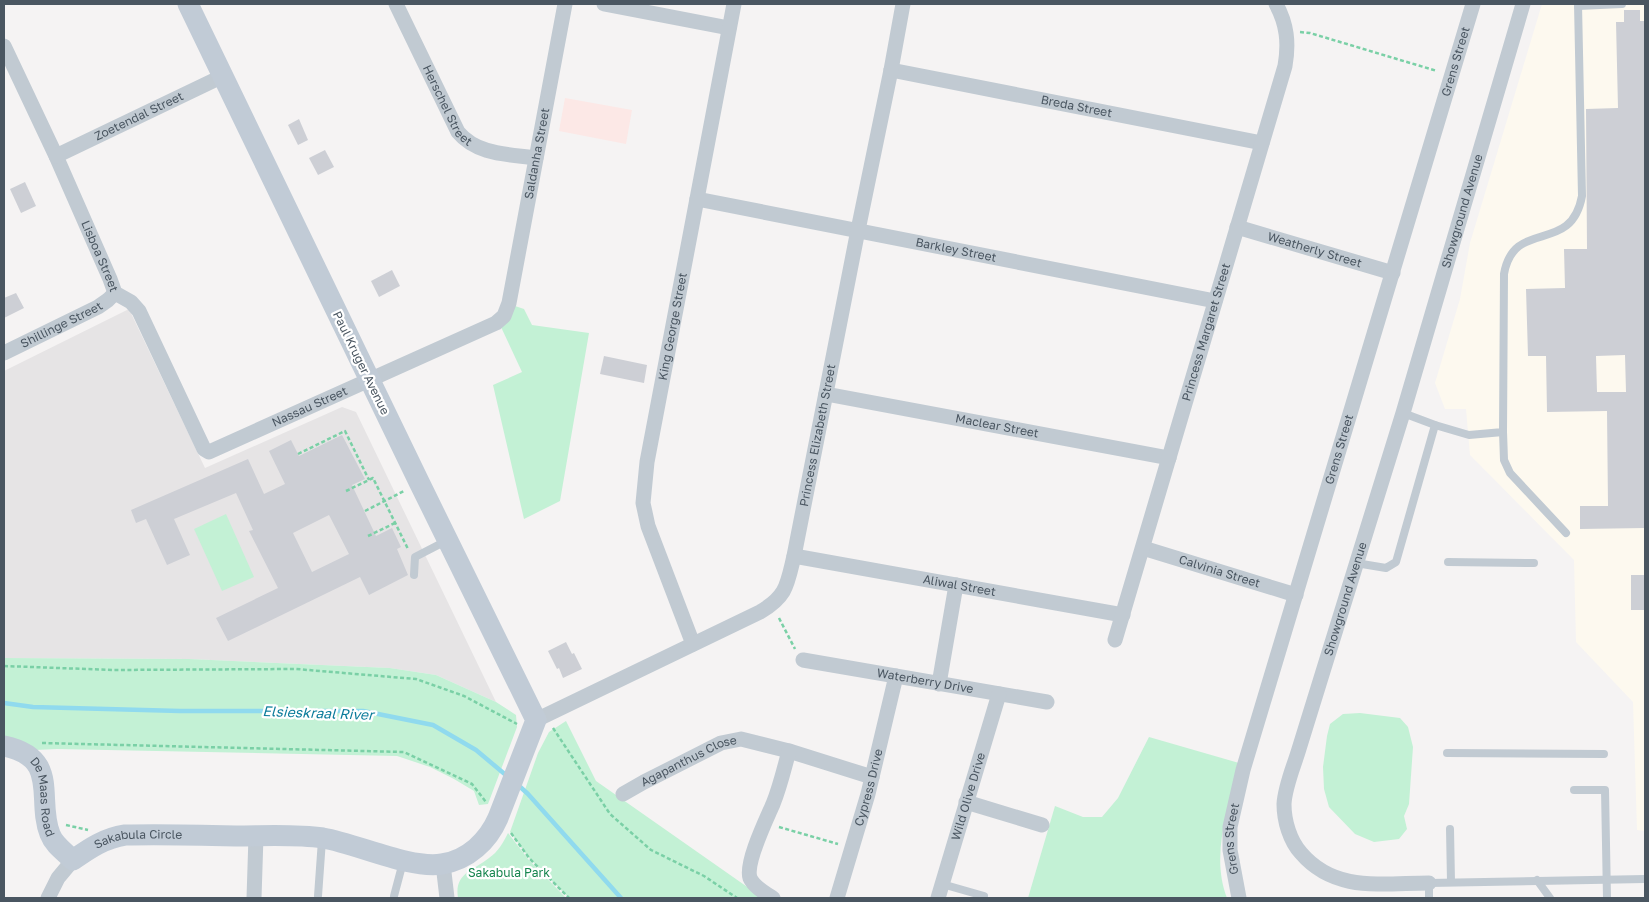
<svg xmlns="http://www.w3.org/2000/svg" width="1649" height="902" viewBox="0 0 1649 902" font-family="'Golos Text',sans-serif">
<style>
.commercial{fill:#fdf9ef}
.education{fill:#e6e4e5}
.medical{fill:#fce8e6}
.green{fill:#c3f1d5}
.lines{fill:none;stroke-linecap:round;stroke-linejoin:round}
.stream{stroke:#90daee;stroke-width:4.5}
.building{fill:#cdcfd5;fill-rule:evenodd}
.path{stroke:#7ad0a6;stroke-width:2.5;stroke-dasharray:4 2.5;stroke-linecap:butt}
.lane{stroke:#c1cad2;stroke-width:8}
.street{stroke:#c1cad2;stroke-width:15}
.secondary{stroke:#c1cbd6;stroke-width:21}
.labels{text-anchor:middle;stroke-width:4.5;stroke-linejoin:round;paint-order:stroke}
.street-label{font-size:12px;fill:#4a5661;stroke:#fff}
.park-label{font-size:12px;fill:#17864f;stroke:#fff}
.water-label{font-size:14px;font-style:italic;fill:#0c7c9b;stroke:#fff}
</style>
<rect width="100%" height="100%" fill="#f5f3f3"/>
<!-- commercial -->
<path class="commercial" d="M1542,4H1645V831L1637,830L1633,702L1576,642L1574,560L1470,455L1466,409H1445L1435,383L1460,299L1470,243Z"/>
<!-- education -->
<path class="education" d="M129,309L205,468L342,407L356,412L496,702L436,675L390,668L189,659L4,658V371Z"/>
<!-- medical -->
<path class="medical" d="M565,98L632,110L626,144L559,131Z"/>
<!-- green -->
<g class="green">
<path d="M515,306L524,309L532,325L589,333L560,501L524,519L493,385L522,372L501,327Z"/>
<path d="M226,514L254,577L222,591L194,529Z"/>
<path d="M4,658L189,659L390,668L436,675L496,702L516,715L517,727L488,804L479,805L474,791L454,779L430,767L397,756L57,749L35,750L4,737Z"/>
<path d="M1360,713L1400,718L1408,727L1413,747L1409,804L1404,816L1407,829L1399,839L1374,842L1355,834L1329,807L1324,789L1323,767L1327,736L1330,724L1343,714Z"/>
<path d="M566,721L596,781L763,898H569L529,858L510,832L538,753L549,732Z"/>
<path d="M1149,737L1239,763C1229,807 1210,854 1227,898H1028L1055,806L1083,817H1102L1118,798Z"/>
<path d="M508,833L528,859L566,898H458C454,873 473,871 489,858C498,852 503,843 508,833Z"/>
</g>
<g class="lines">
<!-- stream -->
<g class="stream">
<path d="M4,703L33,707L180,711H363L433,725L476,750L507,776"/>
<path d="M517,784L528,794L621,898"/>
</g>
</g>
<!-- building -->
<g class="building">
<path d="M1624,10H1640V21H1645V528L1580,529V506H1608L1607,411L1547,412L1546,356H1528L1526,289L1565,288L1564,249H1587L1586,109L1618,108L1616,22H1624ZM1625,355L1626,392H1597L1596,356Z"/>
<path d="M299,119L308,140L298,145L288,125Z"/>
<path d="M325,150L334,167L318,175L309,158Z"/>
<path d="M25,182L36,206L21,213L10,189Z"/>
<path d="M392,270L400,286L379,297L371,281Z"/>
<path d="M16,293L24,308L4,318V298Z"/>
<path d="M604,356L647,365L644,383L600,374Z"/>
<path d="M342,435L365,479L352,485L376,536L392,528L401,547L397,549L408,575L369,595L360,577L228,641L216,618L278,588L249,531L253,530L236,493L174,519L190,555L167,565L146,519L136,523L131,510L248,459L264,494L285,484L269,451L291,440L299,456ZM329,515L349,554L312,572L293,533Z"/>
<rect x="1631" y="575" width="14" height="35"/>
<path d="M566,642L572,654L574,653L582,669L563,678L559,668L557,669L548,651Z"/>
</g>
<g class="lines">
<!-- path -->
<g class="path">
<path d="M1300,32L1310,33L1437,71"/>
<path d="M298,454L345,431L369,480"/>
<path d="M346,491L373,478L408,549"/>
<path d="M365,511L404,491"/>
<path d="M368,536L395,523"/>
<path d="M779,618L795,649"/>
<path d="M4,666L113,670L296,669L416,679L464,696L517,724"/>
<path d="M553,728L610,814L651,850L704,876L737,898"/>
<path d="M42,743L404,752L472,784L486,802"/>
<path d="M66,825L88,830"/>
<path d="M779,827L838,844"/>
<path d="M511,833L529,858L569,898"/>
</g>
<!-- lane -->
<g class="lane">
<path d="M1578,6L1622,4"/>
<path d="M1403,413L1435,425L1469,435L1503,432L1504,274C1514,217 1571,256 1582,196L1578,4"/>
<path d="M1503,432L1504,460L1510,473L1566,533"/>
<path d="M1448,562L1534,563"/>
<path d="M1356,563L1386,568L1396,562L1435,425"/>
<path d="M414,575L415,557L446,541"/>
<path d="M1447,753L1604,754"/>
<path d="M1574,790H1605L1607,898"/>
<path d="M1450,829L1451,882"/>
<path d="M1537,880L1550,898"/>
<path d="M942,884L984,896"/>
<path d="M318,896L322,840"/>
<path d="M394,896L403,862"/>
<path d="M1429,898V883L1645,879"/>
</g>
<!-- street -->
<g class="street">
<path id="s1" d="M396,4L458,132C477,155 508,154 536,158"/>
<path d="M604,4L729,28"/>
<path id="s2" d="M4,46L56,156L110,279L115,293L131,302L139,311L204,449L209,452L496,323L504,316L509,303L565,4"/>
<path id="s3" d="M891,70L1262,143"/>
<path id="s4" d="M56,156L223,76"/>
<path id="s5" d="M697,199L1215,301"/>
<path id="s6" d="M1237,227L1393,273"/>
<path id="s7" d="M4,353L98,307L108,300L115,293"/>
<path id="s8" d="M826,394L1169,458"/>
<path id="s9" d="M1143,548L1296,595"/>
<path id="s10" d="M794,556L1123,615"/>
<path id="s11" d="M1115,640L1285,66C1289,43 1287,24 1276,4"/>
<path id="s12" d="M693,644L648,526L643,503L647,462L734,4"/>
<path id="s13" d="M803,660L1047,702"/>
<path d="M939,684L956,585"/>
<path id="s14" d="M536,720L760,612C787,596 787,585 794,556L858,230L891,70L903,4"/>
<path id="s15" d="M623,794L644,782L721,743L741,739L789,751L872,777"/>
<path d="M966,802L1042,825"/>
<path d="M443,864L447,898"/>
<path id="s16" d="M1429,883C1383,883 1335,893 1301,853C1290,841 1284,821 1284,804C1285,786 1294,766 1299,749L1403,413L1523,4"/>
<path d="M48,898L58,878L73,860"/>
<path d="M254,898L256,836"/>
<path d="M773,898C765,893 754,887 750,878C745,863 767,818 773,804C780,787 784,769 789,751"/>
<path id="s17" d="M837,898L868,794L896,676"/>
<path id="s18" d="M938,898L999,694"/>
<path id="s19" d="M1239,898L1230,850V827L1243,770L1473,4"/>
</g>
<!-- secondary -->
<path class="secondary" id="s20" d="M4,746C61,758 36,799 50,834C54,845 65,852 73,860C90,848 105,838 125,835C162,834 199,835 236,836C265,836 295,834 323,838C358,844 409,869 442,864C468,860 488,841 498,818L536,720L420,484L188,4"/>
</g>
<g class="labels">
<!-- street labels -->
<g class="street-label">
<text dy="4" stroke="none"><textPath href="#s19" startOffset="870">Grens Street</textPath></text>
<text dy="4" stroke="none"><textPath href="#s1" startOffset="114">Herschel Street</textPath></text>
<text dy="4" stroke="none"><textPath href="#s3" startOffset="189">Breda Street</textPath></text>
<text dy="4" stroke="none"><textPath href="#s4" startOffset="92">Zoetendal Street</textPath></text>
<text dy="4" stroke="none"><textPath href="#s2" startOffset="951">Saldanha Street</textPath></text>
<text dy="4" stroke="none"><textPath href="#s16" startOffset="809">Showground Avenue</textPath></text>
<text dy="4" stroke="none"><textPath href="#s5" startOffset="264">Barkley Street</textPath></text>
<text dy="4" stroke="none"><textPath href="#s6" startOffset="81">Weatherly Street</textPath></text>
<text dy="4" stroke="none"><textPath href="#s2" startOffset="231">Lisboa Street</textPath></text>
<text dy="4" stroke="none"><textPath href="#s7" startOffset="64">Shillinge Street</textPath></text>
<text dy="4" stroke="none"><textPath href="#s12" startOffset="329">King George Street</textPath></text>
<text dy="4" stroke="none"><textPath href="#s11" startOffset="321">Princess Margaret Street</textPath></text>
<text transform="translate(361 363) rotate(64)" y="4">Paul Kruger Avenue</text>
<text dy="4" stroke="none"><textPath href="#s2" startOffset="570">Nassau Street</textPath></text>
<text dy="4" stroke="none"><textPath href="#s8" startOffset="174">Maclear Street</textPath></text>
<text dy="4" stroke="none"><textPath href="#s14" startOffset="440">Princess Elizabeth Street</textPath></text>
<text dy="4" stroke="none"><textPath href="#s19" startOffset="465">Grens Street</textPath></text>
<text dy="4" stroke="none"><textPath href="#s9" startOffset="80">Calvinia Street</textPath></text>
<text dy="4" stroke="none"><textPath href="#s10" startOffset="168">Aliwal Street</textPath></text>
<text dy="4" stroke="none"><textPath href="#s16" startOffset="404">Showground Avenue</textPath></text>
<text dy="4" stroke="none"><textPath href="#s13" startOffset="124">Waterberry Drive</textPath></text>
<text dy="4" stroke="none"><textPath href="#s15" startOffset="74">Agapanthus Close</textPath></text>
<text dy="4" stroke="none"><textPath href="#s17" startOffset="115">Cypress Drive</textPath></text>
<text dy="4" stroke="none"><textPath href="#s18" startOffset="106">Wild Olive Drive</textPath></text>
<text dy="4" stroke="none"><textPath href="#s20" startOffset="72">De Maas Road</textPath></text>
<text dy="4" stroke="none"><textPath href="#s19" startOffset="60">Grens Street</textPath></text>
<text dy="4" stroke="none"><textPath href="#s20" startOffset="216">Sakabula Circle</textPath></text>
</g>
<!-- park labels -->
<g class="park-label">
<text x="509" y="877">Sakabula Park</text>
</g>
<!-- water labels -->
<g class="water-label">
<text transform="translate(318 713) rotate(2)" y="5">Elsieskraal River</text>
</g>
</g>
<!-- border -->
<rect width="1649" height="902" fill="none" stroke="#4a5661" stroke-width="10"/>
</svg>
